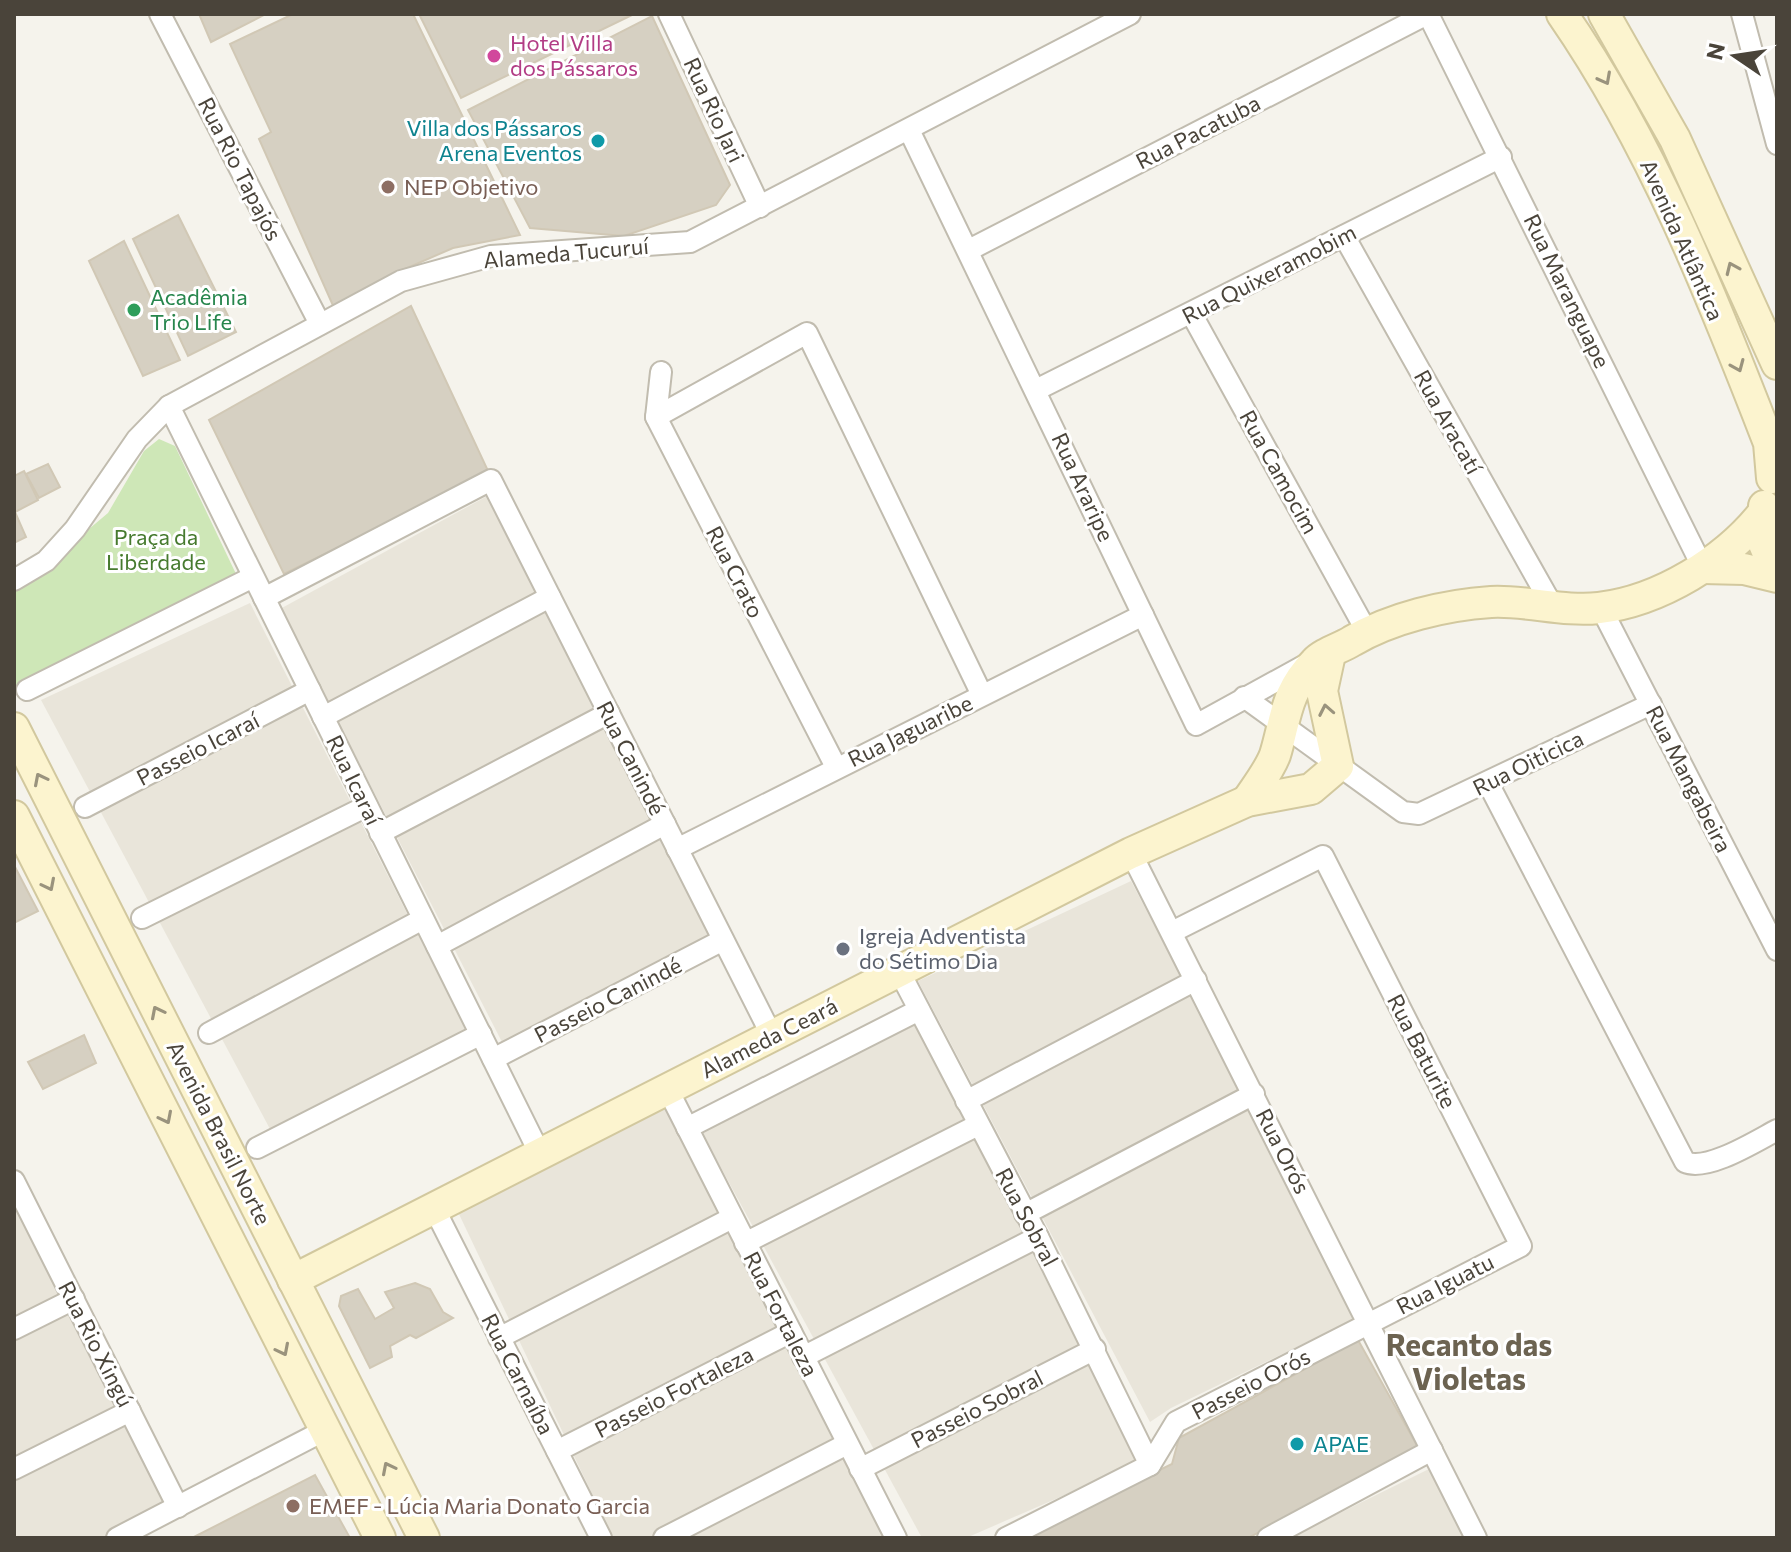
<svg xmlns="http://www.w3.org/2000/svg" width="1791" height="1552" viewBox="0 0 1791 1552" font-family="Commissioner,sans-serif">
<style>
.residential{fill:#e9e5da}
.green{fill:#cee7b7}
.building{fill:#d6d0c2;stroke:#d1c8b5;stroke-width:2}
.lines{fill:none;stroke-linecap:round;stroke-linejoin:round}
.street-casing{stroke:#c1bcaf;stroke-width:24}
.secondary-casing{stroke:#d2c89e;stroke-width:34}
.street{stroke:#fff;stroke-width:20}
.secondary{stroke:#fcf4cf;stroke-width:30}
.oneway{stroke:#9a937d}
.hotel-dot{fill:#d1479c;stroke:#fff;stroke-width:3}
.culture-dot{fill:#0f9aa8;stroke:#fff;stroke-width:3}
.education-dot{fill:#8d6e63;stroke:#fff;stroke-width:3}
.leisure-dot{fill:#2e9e5b;stroke:#fff;stroke-width:3}
.worship-dot{fill:#6b7280;stroke:#fff;stroke-width:3}
.labels{text-anchor:middle;stroke-width:6;stroke-linejoin:round;paint-order:stroke}
.hotel-label{font-size:22px;fill:#b23c85;stroke:#fff;text-anchor:start}
.street-label{font-size:22px;fill:#4a443a;stroke:#fff}
.culture-label{font-size:22px;fill:#0d838f;stroke:#fff;text-anchor:end}
.education-label{font-size:22px;fill:#785e54;stroke:#fff;text-anchor:start}
.leisure-label{font-size:22px;fill:#27864d;stroke:#fff;text-anchor:start}
.park-label{font-size:22px;fill:#467a2e;stroke:#fff}
.worship-label{font-size:22px;fill:#5b616d;stroke:#fff;text-anchor:start}
.district-label{font-size:30px;font-weight:bold;fill:#6c6351;stroke:#fff}
</style>
<rect width="100%" height="100%" fill="#f5f3ec"/>
<!-- residential -->
<g class="residential">
<path d="M491,494L711,937L503,1044L280,609Z"/>
<path d="M250,603L466,1030L270,1129L41,700Z"/>
<path d="M1131,881L1359,1317L1171,1408L1150,1422L918,981Z"/>
<path d="M917,1024L1138,1463L966,1538H922L701,1131Z"/>
<path d="M668,1106L884,1538H613L458,1212Z"/>
<path d="M14,1198L173,1506L102,1538H14Z"/>
<path d="M1431,1468L1466,1538H1289Z"/>
</g>
<!-- green -->
<path class="green" d="M159,439L175,446L237,576L14,689V592L108,513L144,451Z"/>
<!-- building -->
<g class="building">
<path d="M199,14H264V15L211,42Z"/>
<path d="M293,14H413L520,235L453,248L398,272L335,310L259,139L271,132L230,44Z"/>
<path d="M419,14H634L461,98Z"/>
<path d="M652,16L730,185L716,205L624,236L530,228L468,110Z"/>
<path d="M178,215L236,332L188,356L133,239Z"/>
<path d="M124,241L180,360L143,376L89,261Z"/>
<path d="M411,306L489,473L284,574L209,420Z"/>
<path d="M48,464L60,487L39,498L26,474Z"/>
<path d="M24,471L38,500L15,512L26,537L14,543V476Z"/>
<path d="M14,865L38,911L14,923Z"/>
<path d="M84,1035L96,1063L43,1089L28,1062Z"/>
<path d="M415,1283L430,1289L443,1312L453,1318L416,1338L410,1335L390,1346L392,1357L370,1368L339,1306L341,1296L358,1289L375,1319L394,1308L385,1292Z"/>
<path d="M1358,1340L1419,1449L1248,1538H1021L1172,1464L1179,1438Z"/>
<path d="M315,1475L350,1538H192Z"/>
</g>
<g class="lines">
<defs>
<g id="street">
<path d="M160,14L320,324"/>
<path d="M669,14L760,207"/>
<path d="M1428,14L1703,568"/>
<path d="M1742,14L1777,144"/>
<path d="M909,130L1196,725L1307,664"/>
<path d="M1344,236L1553,607"/>
<path d="M969,250L1427,14"/>
<path d="M1191,313L1367,632"/>
<path d="M661,372L656,417L836,767"/>
<path d="M1036,390L1501,157"/>
<path d="M169,406L540,1154"/>
<path d="M656,417L807,333L982,695"/>
<path d="M14,580L46,561L75,529L137,439L169,406L401,281L491,256L690,242L1130,14"/>
<path d="M264,598L491,480L772,1036"/>
<path d="M1601,608L1777,950"/>
<path d="M27,690L253,577"/>
<path d="M1244,697L1403,812L1419,814L1651,704"/>
<path d="M323,717L550,597"/>
<path d="M1488,783L1685,1162C1707,1172 1756,1141 1777,1130"/>
<path d="M85,807L310,690"/>
<path d="M380,833L609,713"/>
<path d="M677,849L1143,615"/>
<path d="M1131,853L1476,1538"/>
<path d="M142,918L367,806"/>
<path d="M437,946L665,824"/>
<path d="M899,971L1038,1237L1150,1465"/>
<path d="M209,1033L423,919"/>
<path d="M493,1059L723,940"/>
<path d="M668,1090L896,1538"/>
<path d="M966,1101L1196,980"/>
<path d="M687,1128L919,1010"/>
<path d="M257,1148L481,1034"/>
<path d="M14,1181L178,1507"/>
<path d="M435,1210L601,1538"/>
<path d="M1025,1214L1254,1094"/>
<path d="M745,1243L978,1125"/>
<path d="M14,1329L74,1299"/>
<path d="M499,1338L732,1218"/>
<path d="M803,1357L1038,1237"/>
<path d="M557,1451L791,1332"/>
<path d="M1150,1465L1176,1422L1521,1246L1323,856L1172,932"/>
<path d="M14,1469L130,1411"/>
<path d="M860,1469L1095,1349"/>
<path d="M117,1538L325,1430"/>
<path d="M664,1538L847,1444"/>
<path d="M1006,1538L1150,1465"/>
<path d="M1268,1538L1432,1450"/>
</g>
<g id="secondary">
<path d="M1562,14C1652,144 1712,296 1769,443L1772,478"/>
<path d="M1604,14L1675,139L1777,364"/>
<path d="M1764,506V544L1777,574"/>
<path d="M1703,568L1744,569L1777,577"/>
<path d="M14,728L424,1538"/>
<path d="M1247,801C1256,787 1269,771 1275,755C1286,719 1285,692 1315,662C1323,653 1341,648 1352,641C1391,618 1445,605 1491,602C1527,600 1563,612 1599,608C1660,601 1726,560 1763,513"/>
<path d="M14,816L380,1538"/>
<path d="M293,1280L1131,853L1247,801L1311,789L1338,766L1322,691L1330,654"/>
</g>
</defs>
<!-- street casing -->
<use href="#street" class="street-casing"/>
<!-- secondary casing -->
<use href="#secondary" class="secondary-casing"/>
<!-- street -->
<use href="#street" class="street"/>
<!-- secondary -->
<use href="#secondary" class="secondary"/>
</g>
<!-- one-way arrows -->
<defs><path id="oneway-chevron" d="M-2-3.5L2.5 0L-2 3.5" fill="none" stroke-width="1.6" stroke-linecap="round" stroke-linejoin="round" transform="scale(2)"/></defs>
<g class="oneway">
<use href="#oneway-chevron" transform="translate(1605 79) rotate(62)"/>
<use href="#oneway-chevron" transform="translate(1732 268) rotate(-114)"/>
<use href="#oneway-chevron" transform="translate(1738 366) rotate(67)"/>
<use href="#oneway-chevron" transform="translate(1326 710) rotate(-101)"/>
<use href="#oneway-chevron" transform="translate(40 779) rotate(-117)"/>
<use href="#oneway-chevron" transform="translate(49 885) rotate(63)"/>
<use href="#oneway-chevron" transform="translate(157 1012) rotate(-117)"/>
<use href="#oneway-chevron" transform="translate(166 1118) rotate(63)"/>
<use href="#oneway-chevron" transform="translate(283 1350) rotate(63)"/>
<use href="#oneway-chevron" transform="translate(388 1468) rotate(-117)"/>
</g>
<!-- markers -->
<circle class="hotel-dot" cx="494" cy="56" r="8"/>
<g class="culture-dot">
<circle cx="598" cy="141" r="8"/>
<circle cx="1297" cy="1444" r="8"/>
</g>
<g class="education-dot">
<circle cx="388" cy="187" r="8"/>
<circle cx="293" cy="1506" r="8"/>
</g>
<circle class="leisure-dot" cx="134" cy="310" r="8"/>
<circle class="worship-dot" cx="843" cy="949" r="8"/>
<g class="labels">
<!-- hotel labels -->
<g class="hotel-label">
<text x="510" y="51">Hotel Villa<tspan x="510" dy="25">dos Pássaros</tspan></text>
</g>
<!-- street labels -->
<g class="street-label">
<text transform="translate(714 110) rotate(65)" y="8">Rua Rio Jari</text>
<text transform="translate(1198 132) rotate(-27)" y="8">Rua Pacatuba</text>
<text transform="translate(240 169) rotate(63)" y="8">Rua Rio Tapajós</text>
<text transform="translate(1682 240) rotate(66)" y="8">Avenida Atlântica</text>
<text transform="translate(566 253) rotate(-5)" y="8">Alameda Tucuruí</text>
<text transform="translate(1269 274) rotate(-27)" y="8">Rua Quixeramobim</text>
<text transform="translate(1567 291) rotate(64)" y="8">Rua Maranguape</text>
<text transform="translate(1448 422) rotate(61)" y="8">Rua Aracatí</text>
<text transform="translate(1279 472) rotate(61)" y="8">Rua Camocim</text>
<text transform="translate(1083 487) rotate(65)" y="8">Rua Araripe</text>
<text transform="translate(735 572) rotate(63)" y="8">Rua Crato</text>
<text transform="translate(910 731) rotate(-26)" y="8">Rua Jaguaribe</text>
<text transform="translate(198 749) rotate(-27)" y="8">Passeio Icaraí</text>
<text transform="translate(631 758) rotate(63)" y="8">Rua Canindé</text>
<text transform="translate(1528 763) rotate(-26)" y="8">Rua Oiticica</text>
<text transform="translate(1689 779) rotate(63)" y="8">Rua Mangabeira</text>
<text transform="translate(354 780) rotate(64)" y="8">Rua Icaraí</text>
<text transform="translate(608 1000) rotate(-27)" y="8">Passeio Canindé</text>
<text transform="translate(769 1038) rotate(-27)" y="8">Alameda Ceará</text>
<text transform="translate(1422 1051) rotate(63)" y="8">Rua Baturite</text>
<text transform="translate(219 1133) rotate(63)" y="8">Avenida Brasil Norte</text>
<text transform="translate(1283 1151) rotate(63)" y="8">Rua Orós</text>
<text transform="translate(1027 1217) rotate(62)" y="8">Rua Sobral</text>
<text transform="translate(1445 1284) rotate(-27)" y="8">Rua Iguatu</text>
<text transform="translate(781 1314) rotate(63)" y="8">Rua Fortaleza</text>
<text transform="translate(96 1344) rotate(63)" y="8">Rua Rio Xingú</text>
<text transform="translate(518 1374) rotate(63)" y="8">Rua Carnaíba</text>
<text transform="translate(1251 1384) rotate(-27)" y="8">Passeio Orós</text>
<text transform="translate(674 1392) rotate(-27)" y="8">Passeio Fortaleza</text>
<text transform="translate(977 1409) rotate(-27)" y="8">Passeio Sobral</text>
</g>
<!-- culture labels -->
<g class="culture-label">
<text x="582" y="136">Villa dos Pássaros<tspan x="582" dy="25">Arena Eventos</tspan></text>
<text x="1313" y="1452" text-anchor="start">APAE</text>
</g>
<!-- education labels -->
<g class="education-label">
<text x="404" y="195">NEP Objetivo</text>
<text x="309" y="1514">EMEF - Lúcia Maria Donato Garcia</text>
</g>
<!-- leisure labels -->
<g class="leisure-label">
<text x="150" y="305">Acadêmia<tspan x="150" dy="25">Trio Life</tspan></text>
</g>
<!-- park labels -->
<g class="park-label">
<text x="156" y="545">Praça da<tspan x="156" dy="25">Liberdade</tspan></text>
</g>
<!-- worship labels -->
<g class="worship-label">
<text x="859" y="944">Igreja Adventista<tspan x="859" dy="25">do Sétimo Dia</tspan></text>
</g>
<!-- district labels -->
<g class="district-label">
<text x="1469" y="1356">Recanto das<tspan x="1469" dy="34">Violetas</tspan></text>
</g>
</g>
<!-- border -->
<rect width="1791" height="1552" fill="none" stroke="#4a443a" stroke-width="32"/>
<!-- north arrow -->
<g transform="translate(1735 56) rotate(283)" stroke="#ffffff" stroke-width="6" paint-order="stroke">
<path d="M0-6L14 30L0 20L-14 30Z" fill="#4a443a"/>
<text y="-12" font-size="22" font-weight="bold" text-anchor="middle" fill="#4a443a">N</text>
</g>
</svg>
